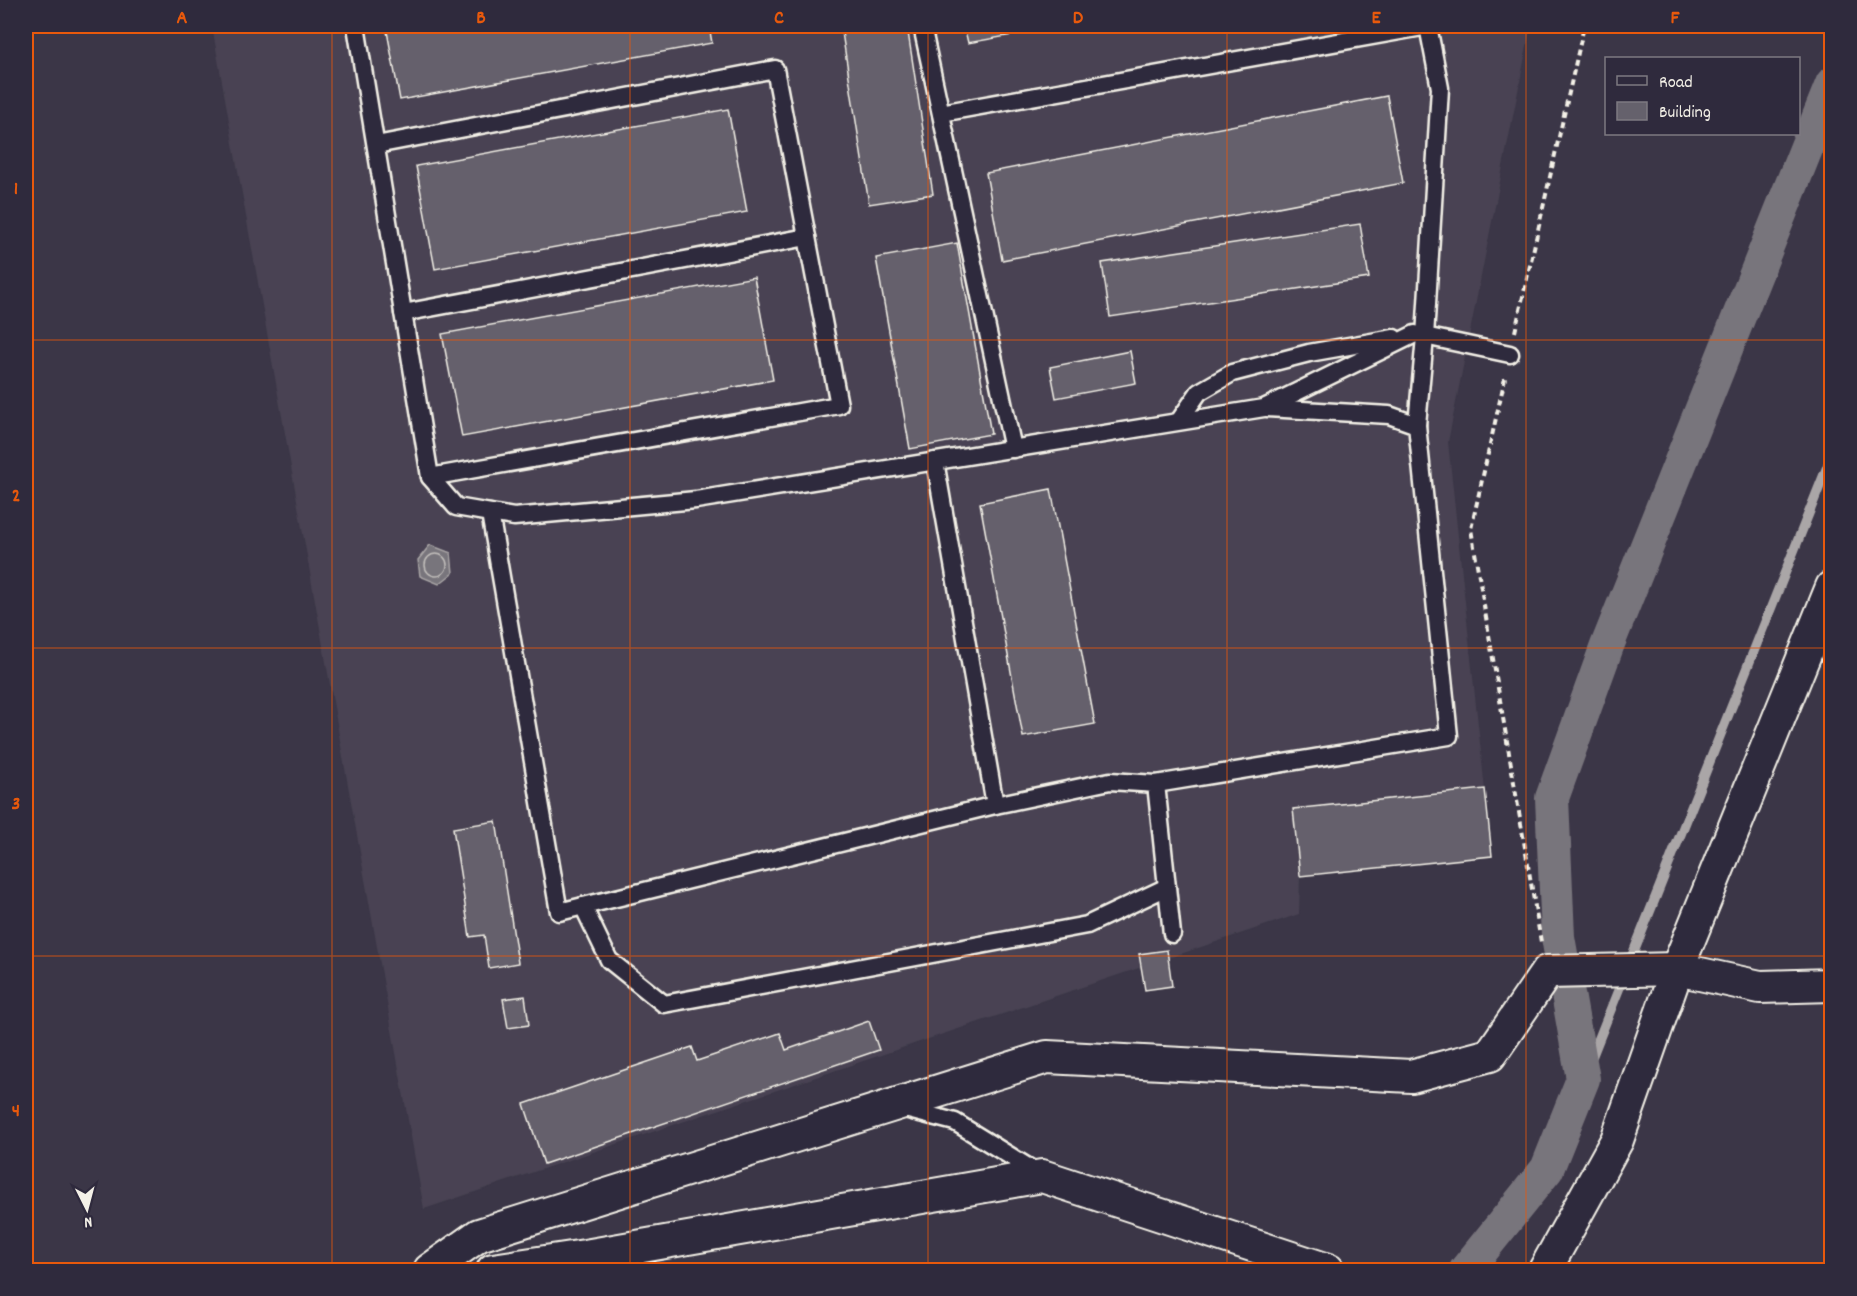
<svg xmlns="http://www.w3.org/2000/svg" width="1857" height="1296" viewBox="0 0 1857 1296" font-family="Dekko,sans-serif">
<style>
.built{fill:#484352}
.water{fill:#78747b;stroke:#aaa6a7;stroke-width:1.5}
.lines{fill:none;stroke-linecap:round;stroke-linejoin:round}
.shore{stroke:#c2bfbc;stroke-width:1.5}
.stream{stroke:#aaa6a7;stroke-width:10}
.canal{stroke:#78747b;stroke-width:34}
.building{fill:#65616c;stroke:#f4f1e8;stroke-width:1.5}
.service-casing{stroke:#f4f1e8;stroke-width:21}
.minor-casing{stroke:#f4f1e8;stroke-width:36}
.path{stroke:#f4f1e8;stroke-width:4;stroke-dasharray:6 4.5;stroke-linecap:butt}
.service{stroke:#2f2a3d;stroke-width:16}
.minor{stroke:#2f2a3d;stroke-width:32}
.grid{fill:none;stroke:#e8590c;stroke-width:1.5;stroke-opacity:0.55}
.neatline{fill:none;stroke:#e8590c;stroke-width:2}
.grid-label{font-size:20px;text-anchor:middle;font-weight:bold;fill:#e8590c}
</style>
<rect width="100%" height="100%" fill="#3b3647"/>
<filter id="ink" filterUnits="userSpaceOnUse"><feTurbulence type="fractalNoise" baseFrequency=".0167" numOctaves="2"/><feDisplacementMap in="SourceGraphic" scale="12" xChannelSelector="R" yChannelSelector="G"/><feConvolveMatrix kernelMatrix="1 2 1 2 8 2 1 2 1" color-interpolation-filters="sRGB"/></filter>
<g filter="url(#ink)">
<!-- built -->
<path class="built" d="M212,26H1531L1448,442L1492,856L1300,876L1299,914L424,1209Z"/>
<!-- water -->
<path class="water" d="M430,545L451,553L453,573L439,584L420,576L418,560Z"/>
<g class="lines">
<!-- shore -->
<circle class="shore" cx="436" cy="565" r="11"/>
<!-- stream -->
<path class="stream" d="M1583,1079L1832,455"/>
<!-- canal -->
<path class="canal" d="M1466,1270L1547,1169L1583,1079L1558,937L1552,798L1607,646L1832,84"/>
</g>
<!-- building -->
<g class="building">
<path d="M386,26H709L712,43L400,100Z"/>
<path d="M841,26H907L933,194L869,204Z"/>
<path d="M964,26H1062L968,43Z"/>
<path d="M1387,96L1403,183L1002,260L986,173Z"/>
<path d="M728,109L747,212L435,269L416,166Z"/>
<path d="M1360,224L1369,278L1110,317L1102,263Z"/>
<path d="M957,243L991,434L910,449L876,258Z"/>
<path d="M754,277L773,380L462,437L442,334Z"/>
<path d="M1130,351L1136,383L1056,398L1050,367Z"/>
<path d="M1051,489L1095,724L1023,737L980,503Z"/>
<path d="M1485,789L1492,856L1300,876L1293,809Z"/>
<path d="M496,821L518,963L489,968L484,935L470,937L453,828Z"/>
<path d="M1167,950L1172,986L1145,990L1139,954Z"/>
<path d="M525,996L529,1025L508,1028L503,999Z"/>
<path d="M869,1021L879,1050L544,1164L524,1104L692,1047L697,1061L780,1033L786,1050Z"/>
</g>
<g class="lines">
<defs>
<g id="service">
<path d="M356,26L430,477L456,507L514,517L696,500L1264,408L1415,334L1510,354"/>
<path d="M922,26L1013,449"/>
<path d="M941,113L1428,26"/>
<path d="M376,145L775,69L839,405L430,477"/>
<path d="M403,313L807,237"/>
<path d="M1267,408L1389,415L1417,425"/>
<path d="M1179,421L1199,392L1232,373L1309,353L1394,338"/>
<path d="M490,513L559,912L995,805L935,461"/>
<path d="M1156,784L1449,736L1417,425L1425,337L1440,88L1428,26"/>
<path d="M995,805L1110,781L1156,784L1172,934"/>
<path d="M583,906L609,960L664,1004L1087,925L1167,887"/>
<path d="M901,1108L955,1122L1041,1175"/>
</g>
<g id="minor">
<path d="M430,1270L479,1235L1047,1057L1411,1076L1490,1055L1547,972L1677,969L1760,987L1832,985"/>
<path d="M493,1270L585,1256L1042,1176L1328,1270"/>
<path d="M1545,1270L1617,1140L1677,969L1832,587"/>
</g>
</defs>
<!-- service casing -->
<use href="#service" class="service-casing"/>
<!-- minor casing -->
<use href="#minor" class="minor-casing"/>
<!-- path -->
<g class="path">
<path d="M1515,332L1584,26"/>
<path d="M1505,378L1471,529L1541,942"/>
</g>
<!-- service -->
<use href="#service" class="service"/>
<!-- minor -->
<use href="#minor" class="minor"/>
</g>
</g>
<!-- grid -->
<path class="grid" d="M332,26V1270M630,26V1270M928,26V1270M1227,26V1270M1526,26V1270M26,340H1832M26,648H1832M26,956H1832"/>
<!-- margin -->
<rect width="1857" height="1296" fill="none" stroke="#2f2a3d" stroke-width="66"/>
<!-- legend -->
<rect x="1605" y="57" width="195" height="78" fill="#2f2a3d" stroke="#7e7a81" stroke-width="1.5"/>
<rect x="1617" y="76" width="30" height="9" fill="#2f2a3d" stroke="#7e7a81" stroke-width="1.5"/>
<text x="1659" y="87" font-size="18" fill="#f4f1e8">Road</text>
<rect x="1617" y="102" width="30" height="18" fill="#65616c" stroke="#7e7a81" stroke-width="1.5"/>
<text x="1659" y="117" font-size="18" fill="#f4f1e8">Building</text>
<!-- north arrow -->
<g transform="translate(87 1209) rotate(174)" stroke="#2f2a3d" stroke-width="4.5" paint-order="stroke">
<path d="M0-4.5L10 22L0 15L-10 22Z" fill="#f4f1e8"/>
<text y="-9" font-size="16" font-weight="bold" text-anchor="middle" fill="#f4f1e8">N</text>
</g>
<rect x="33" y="33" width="1791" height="1230" class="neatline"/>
<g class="grid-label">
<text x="182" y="23">A</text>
<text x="481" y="23">B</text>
<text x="779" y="23">C</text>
<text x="1078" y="23">D</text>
<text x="1376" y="23">E</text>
<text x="1675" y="23">F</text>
<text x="16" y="194">1</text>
<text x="16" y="501">2</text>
<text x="16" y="809">3</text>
<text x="16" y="1116">4</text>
</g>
</svg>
